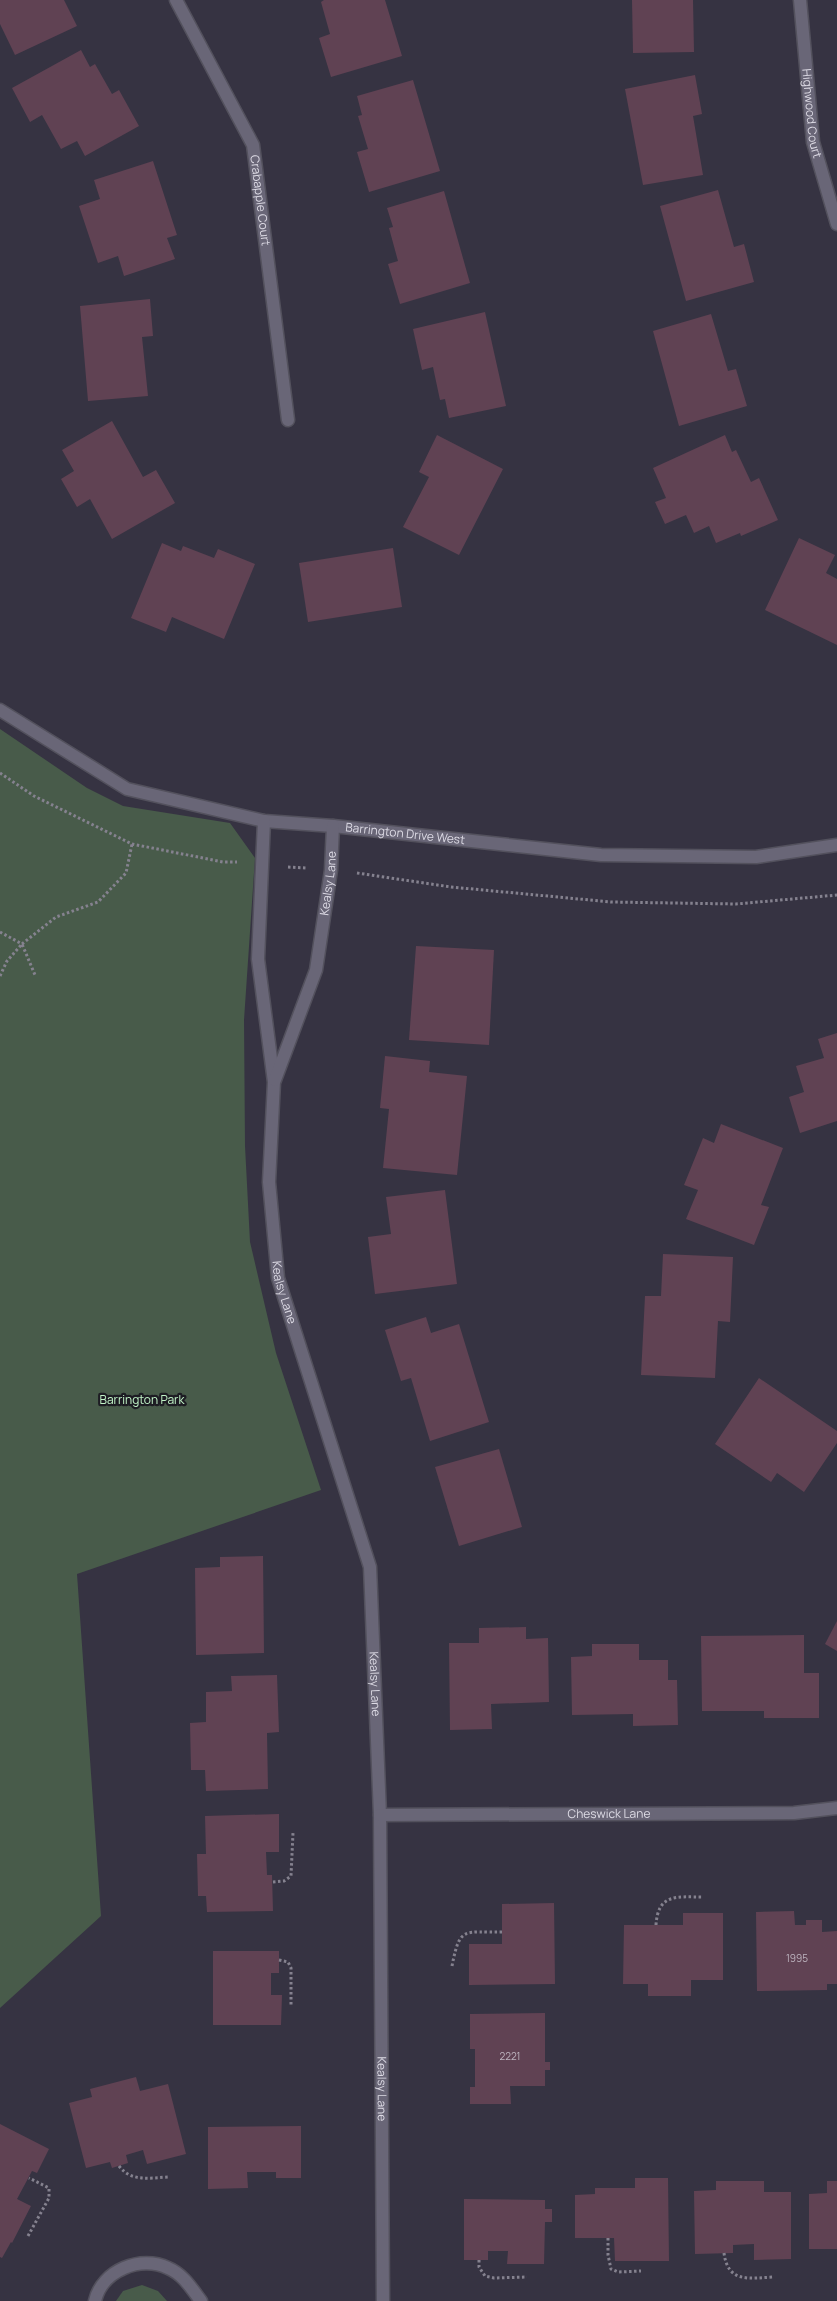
<svg xmlns="http://www.w3.org/2000/svg" width="837" height="2301" viewBox="0 0 837 2301" font-family="Manrope,sans-serif">
<style>
.green{fill:#485b4a}
.building{fill:#604253}
.lines{fill:none;stroke-linecap:round;stroke-linejoin:round}
.minor-casing{stroke:#53515d;stroke-width:15}
.path{stroke:#85828f;stroke-width:3;stroke-dasharray:2.5 2.5;stroke-linecap:butt}
.minor{stroke:#696677;stroke-width:12}
.labels{text-anchor:middle;stroke-width:4.5;stroke-linejoin:round;paint-order:stroke}
.number-label{font-size:10px;fill:#beb5c0}
.street-label{font-size:12px;fill:#dddbe5;stroke:#1d1c23}
.park-label{font-size:12px;fill:#c1f3c7;stroke:#1d1c23}
</style>
<rect width="100%" height="100%" fill="#363342"/>
<!-- green -->
<g class="green">
<path d="M0,729L87,788L123,806L230,823L255,858L244,1020L245,1146L250,1242L276,1353L321,1490L77,1574L101,1916L0,2008Z"/>
<path d="M142,2285L158,2291L167,2301H116L123,2291Z"/>
</g>
<!-- building -->
<g class="building">
<path d="M0,0H64L77,26L15,55L0,24Z"/>
<path d="M324,0H385L402,56L331,77L319,38L330,34L321,2Z"/>
<path d="M632,0H693L694,52L633,53Z"/>
<path d="M81,50L90,67L95,64L112,94L119,90L139,126L85,156L77,141L61,149L42,115L30,122L12,88Z"/>
<path d="M695,75L702,114L693,116L703,175L643,185L625,89Z"/>
<path d="M413,80L440,171L369,192L357,152L368,149L358,116L362,115L357,96Z"/>
<path d="M153,161L177,235L167,238L175,259L124,276L118,256L98,263L79,206L100,199L94,180Z"/>
<path d="M718,190L734,247L744,244L754,282L686,301L660,206Z"/>
<path d="M444,191L470,283L400,304L388,264L398,261L389,228L393,227L387,208Z"/>
<path d="M150,299L153,336L142,337L148,396L88,401L80,306Z"/>
<path d="M485,312L506,406L449,418L445,399L440,400L433,367L422,370L413,329Z"/>
<path d="M711,314L728,371L736,369L747,406L679,426L653,331Z"/>
<path d="M112,421L143,477L156,470L175,503L112,539L90,499L77,507L61,479L74,471L62,450Z"/>
<path d="M437,435L503,469L459,555L403,527L429,477L419,472Z"/>
<path d="M725,435L732,452L736,450L751,482L759,478L778,520L741,536L740,533L716,543L709,526L694,533L686,515L665,524L655,502L666,498L653,468Z"/>
<path d="M799,538L835,555L826,573L837,579V645L765,610Z"/>
<path d="M162,543L181,551L183,546L214,558L218,549L255,564L224,639L172,617L166,632L131,618Z"/>
<path d="M393,548L402,607L308,622L299,563Z"/>
<path d="M416,946L494,950L489,1045L409,1040Z"/>
<path d="M837,1033V1121L800,1133L789,1097L804,1092L796,1066L824,1058L818,1039Z"/>
<path d="M385,1056L430,1061L429,1072L467,1076L457,1175L383,1168L389,1109L380,1108Z"/>
<path d="M721,1124L783,1148L761,1205L769,1207L754,1245L686,1219L698,1190L684,1185L703,1138L714,1143Z"/>
<path d="M445,1190L457,1284L375,1294L368,1237L391,1234L386,1197Z"/>
<path d="M663,1254L733,1257L730,1322L718,1321L715,1378L641,1375L645,1296H661Z"/>
<path d="M426,1317L431,1333L459,1324L489,1422L430,1441L411,1378L401,1381L385,1330Z"/>
<path d="M759,1378L837,1431V1443L804,1492L777,1473L771,1482L715,1444Z"/>
<path d="M499,1449L522,1527L459,1546L435,1467Z"/>
<path d="M263,1556L264,1653L196,1655L195,1568L220,1567V1557Z"/>
<path d="M837,1621V1651L825,1644Z"/>
<path d="M526,1627V1639L548,1638L549,1702L491,1704L492,1729L450,1730L449,1643H479V1628Z"/>
<path d="M804,1635V1673H819V1718H764V1711H702L701,1636Z"/>
<path d="M592,1644H639V1660H668V1680H677L678,1725L633,1726V1714L572,1715L571,1657L592,1656Z"/>
<path d="M277,1675L279,1732L267,1733L268,1789L206,1791L205,1770H191L190,1723L206,1722V1692L232,1691L231,1676Z"/>
<path d="M279,1814V1852H266L267,1875H272L273,1911L207,1912L206,1896H198L197,1854H206L205,1816Z"/>
<path d="M554,1903L555,1984L469,1985V1944H502V1904Z"/>
<path d="M794,1911L795,1925H806V1920H822V1932L837,1931V1984H827V1990L757,1991L756,1912Z"/>
<path d="M683,1913H723V1980H691V1996H648V1984H623L624,1925H683Z"/>
<path d="M213,1951H279V1973H271V1995H282L281,2025H213Z"/>
<path d="M545,2013V2062H550V2070H545V2086H510L511,2104H470V2087H475V2049H470V2014Z"/>
<path d="M136,2077L140,2091L168,2084L186,2154L147,2164L143,2150L126,2155L128,2163L112,2168L110,2162L86,2168L69,2103L92,2097L90,2089Z"/>
<path d="M0,2124L49,2149L37,2173L32,2171L17,2199L31,2206L12,2243L11,2242L2,2258L0,2257Z"/>
<path d="M301,2126V2178H276V2172H247L248,2188L208,2189V2127Z"/>
<path d="M635,2178H668L669,2261H615L614,2238H575V2195L595,2194V2188H635Z"/>
<path d="M716,2181H764V2192H791V2259L754,2260V2244L733,2245V2253L695,2254L694,2191L716,2190Z"/>
<path d="M827,2181H837V2249H809V2194L827,2193Z"/>
<path d="M464,2199L545,2200V2209H552V2222H545L544,2264H507L508,2251H488V2260H464Z"/>
</g>
<g class="lines">
<defs>
<g id="minor">
<path id="s1" d="M176,0L253,145L288,420"/>
<path id="s2" d="M800,0L813,142L837,224"/>
<path id="s3" d="M0,710L127,789L264,821L333,826L601,855L756,857L837,845"/>
<path id="s4" d="M264,821L258,959L274,1082L269,1182L278,1278L370,1567L380,1815L383,2301"/>
<path id="s5" d="M275,1080L316,970L331,870L333,826"/>
<path id="s6" d="M380,1815L794,1813L837,1808"/>
<path d="M95,2301C102,2270 141,2255 168,2268C183,2274 192,2289 201,2301"/>
</g>
</defs>
<!-- minor casing -->
<use href="#minor" class="minor-casing"/>
<!-- path -->
<g class="path">
<path d="M0,773L34,796L132,844L223,862H237"/>
<path d="M288,867L306,868"/>
<path d="M357,873L451,887L611,902L736,904L837,895"/>
<path d="M0,932L22,944L56,917L98,902L126,873L132,844"/>
<path d="M0,976L7,961L22,944L35,975"/>
<path d="M273,1882L284,1881L291,1876L293,1833"/>
<path d="M656,1925C658,1893 677,1897 703,1897"/>
<path d="M279,1960L288,1962L291,1968V2005"/>
<path d="M452,1966C460,1925 464,1933 502,1932"/>
<path d="M119,2166C131,2182 149,2178 168,2177"/>
<path d="M28,2236L49,2198V2188L29,2178"/>
<path d="M608,2238V2255L611,2269L618,2272L641,2271"/>
<path d="M724,2253C728,2284 750,2278 774,2277"/>
<path d="M479,2260V2267L485,2276L494,2278L527,2277"/>
</g>
<!-- minor -->
<use href="#minor" class="minor"/>
</g>
<g class="labels">
<!-- number labels -->
<g class="number-label">
<text x="797" y="1962">1995</text>
<text x="510" y="2060">2221</text>
</g>
<!-- street labels -->
<g class="street-label">
<text dy="4" stroke="none"><textPath href="#s2" startOffset="114">Highwood Court</textPath></text>
<text dy="4" stroke="none"><textPath href="#s1" startOffset="220">Crabapple Court</textPath></text>
<text dy="4" stroke="none"><textPath href="#s3" startOffset="432">Barrington Drive West</textPath></text>
<text dy="4" stroke="none"><textPath href="#s5" startOffset="205">Kealsy Lane</textPath></text>
<text dy="4" stroke="none"><textPath href="#s4" startOffset="474">Kealsy Lane</textPath></text>
<text dy="4" stroke="none"><textPath href="#s4" startOffset="879">Kealsy Lane</textPath></text>
<text dy="4" stroke="none"><textPath href="#s6" startOffset="229">Cheswick Lane</textPath></text>
<text dy="4" stroke="none"><textPath href="#s4" startOffset="1284">Kealsy Lane</textPath></text>
</g>
<!-- park labels -->
<g class="park-label">
<text x="142" y="1404">Barrington Park</text>
</g>
</g>
</svg>
